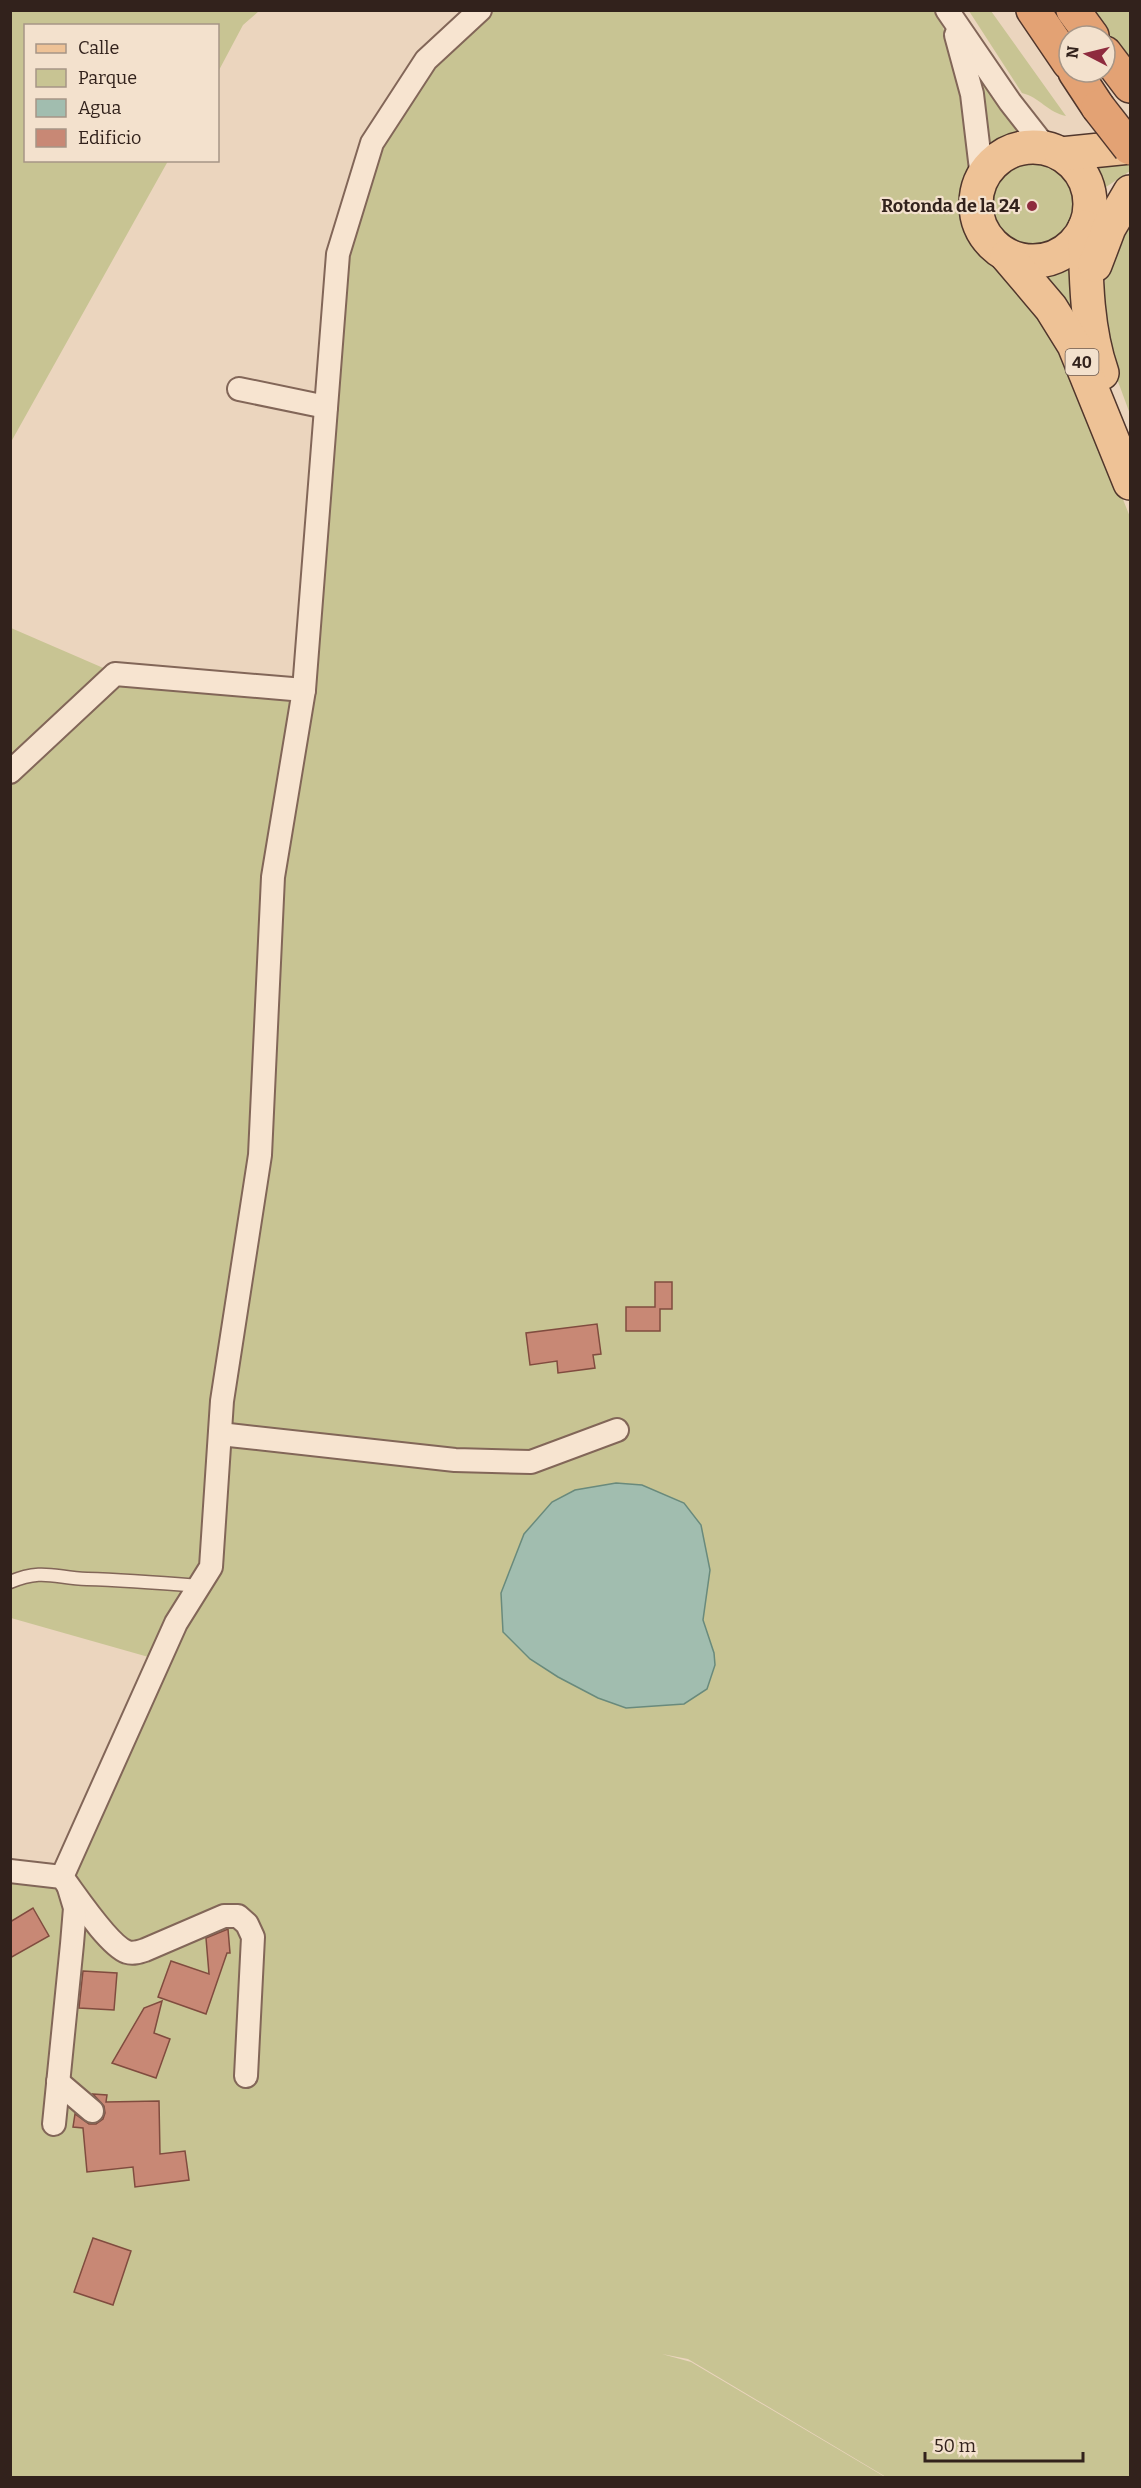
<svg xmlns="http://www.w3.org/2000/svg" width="1141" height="2488" viewBox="0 0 1141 2488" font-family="Bitter,serif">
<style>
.green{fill:#c8c493}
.water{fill:#a1bdaf;stroke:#698a7c;stroke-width:1.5}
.building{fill:#c88875;stroke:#804c3f;stroke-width:1.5}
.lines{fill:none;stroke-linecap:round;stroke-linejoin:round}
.service-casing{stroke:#826658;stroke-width:15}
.minor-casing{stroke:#826658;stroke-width:26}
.primary-casing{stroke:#50362c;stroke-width:36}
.trunk-casing{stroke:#50362c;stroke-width:36}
.service{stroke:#f7e4d0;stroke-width:12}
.minor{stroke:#f7e4d0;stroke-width:22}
.primary{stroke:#eec296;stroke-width:33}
.trunk{stroke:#e3a274;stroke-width:33}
.trunk-bridge-casing{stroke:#50362c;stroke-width:36;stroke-linecap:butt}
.trunk-bridge{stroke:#e3a274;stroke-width:33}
.poi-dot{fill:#8e2b3e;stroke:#f3e1cd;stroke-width:2}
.labels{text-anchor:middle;stroke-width:4.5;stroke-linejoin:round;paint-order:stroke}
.shield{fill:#f3e1cd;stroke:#6c5b51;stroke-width:1.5}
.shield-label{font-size:16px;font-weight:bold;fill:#32221c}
.poi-label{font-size:18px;font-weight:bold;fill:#32221c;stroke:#f3e1cd;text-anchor:end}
</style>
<rect width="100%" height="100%" fill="#ebd5be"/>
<!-- green -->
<g class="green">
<path d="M11,10L259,11L243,25L218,72V26H26V160L168,161L11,442Z"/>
<path d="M491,11H937L959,71L970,172L964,191V214L971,236L984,254L998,265L1064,351L1130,517V2477H886L688,2359L662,2354L691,2362L885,2477H11L10,1865L57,1868L183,1626L218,1571L231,1401L346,255L378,148L433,65Z"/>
<path d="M969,11H991L1066,116C1049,113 1039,97 1022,93Z"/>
<path d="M1090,11H1130V65Z"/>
<path d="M971,60L1026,136C1011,138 999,141 988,152Z"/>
<path d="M1130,159V171L1100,191L1098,181L1089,164Z"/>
<circle cx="1033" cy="204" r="44"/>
<path d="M1130,214V414L1110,360L1103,291L1108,267Z"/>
<path d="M1074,262L1079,324L1039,274L1054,271Z"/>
<path d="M11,628L108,670L11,760Z"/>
<path d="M118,684L294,697L253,1153L204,1564L152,1658L11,1618V783Z"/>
</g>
<!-- water -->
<path class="water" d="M616,1483L642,1485L684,1503L701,1525L710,1570L703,1620L714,1653L715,1665L707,1689L684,1704L626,1708L598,1698L558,1677L530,1659L503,1632L501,1593L524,1534L552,1502L575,1490Z"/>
<!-- building -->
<g class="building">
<path d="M655,1282H672V1309H660V1331H626V1307H655Z"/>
<path d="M597,1324L601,1354L593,1355L595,1368L558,1373L557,1361L530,1365L526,1333Z"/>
<path d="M33,1908L49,1936L10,1958V1922Z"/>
<path d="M228,1929L230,1953H227L206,2014L158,1997L171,1961L209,1974L206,1938Z"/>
<path d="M83,1971L117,1973L114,2010L79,2008Z"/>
<path d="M162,2001L154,2033L170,2039L156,2078L112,2063L144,2008Z"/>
<path d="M93,2094L107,2095L106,2102L159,2101L160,2154L185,2151L189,2180L135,2187L133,2167L87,2172L83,2128L73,2127L75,2114L89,2124H96L103,2119L105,2113L104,2106Z"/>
<path d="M93,2238L131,2251L113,2305L74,2292Z"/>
</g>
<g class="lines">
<defs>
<path id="service" d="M10,1582C43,1568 55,1578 87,1579C125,1580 162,1583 199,1586"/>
<g id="minor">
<path d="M947,10L1010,102L1046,148"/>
<path d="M956,35L972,94L982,178"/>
<path d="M239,389L326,407"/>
<path d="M10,772L115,674L304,690"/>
<path d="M220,1434L455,1460L531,1462L617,1430"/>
<path d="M10,1871L62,1877C75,1894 108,1945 127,1952C133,1954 139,1952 145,1950L224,1916H238L247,1924L253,1937L246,2076"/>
<path d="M62,1877L176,1623L211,1567L222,1401L260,1155L273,877L304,690L338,254L372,143L426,60L480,10"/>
<path d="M58,2082L92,2111"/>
<path d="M54,2124L72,1944L75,1908L69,1888"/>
</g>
<g id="primary">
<circle cx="1033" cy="204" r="57"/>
<path d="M1061,154L1130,147"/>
<path d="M1085,227C1086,276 1086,327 1102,373"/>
<path d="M1007,256L1051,308L1074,345L1130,483"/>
<path d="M1095,265L1109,228L1130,192"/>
</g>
<g id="trunk">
<path d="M1033,10L1069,63"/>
<path d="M1073,10L1092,36"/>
<path d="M1105,53L1130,86"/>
<path d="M1075,72L1098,107"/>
</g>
</defs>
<!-- service casing -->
<use href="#service" class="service-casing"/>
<!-- minor casing -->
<use href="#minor" class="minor-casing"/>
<!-- primary casing -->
<use href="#primary" class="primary-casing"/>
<!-- trunk casing -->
<use href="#trunk" class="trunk-casing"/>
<!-- service -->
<use href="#service" class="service"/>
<!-- minor -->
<use href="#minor" class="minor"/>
<!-- primary -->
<use href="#primary" class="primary"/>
<!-- trunk -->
<use href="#trunk" class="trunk"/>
<defs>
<path id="trunk-bridge" d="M1098,107L1130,148"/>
</defs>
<!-- trunk-bridge casing -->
<use href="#trunk-bridge" class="trunk-bridge-casing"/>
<!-- trunk-bridge -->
<use href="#trunk-bridge" class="trunk-bridge"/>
</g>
<!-- markers -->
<circle class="poi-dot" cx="1032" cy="206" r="6"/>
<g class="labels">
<!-- shield labels -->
<rect class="shield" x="1065.5" y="349" width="33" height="26" rx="4.5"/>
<g class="shield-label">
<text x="1082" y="368">40</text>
</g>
<!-- poi labels -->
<g class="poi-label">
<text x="1020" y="212">Rotonda de la 24</text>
</g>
</g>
<!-- border -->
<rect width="1141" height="2488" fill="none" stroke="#32221c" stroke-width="24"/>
<!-- legend -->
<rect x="24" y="24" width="195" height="138" fill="#f3e1cd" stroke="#a69586" stroke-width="1.5"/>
<rect x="36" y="44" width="30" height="9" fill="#eec296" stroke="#a69586" stroke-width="1.5"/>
<text x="78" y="54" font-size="18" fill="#32221c">Calle</text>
<rect x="36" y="69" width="30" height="18" fill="#c8c493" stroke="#a69586" stroke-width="1.5"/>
<text x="78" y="84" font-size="18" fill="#32221c">Parque</text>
<rect x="36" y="99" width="30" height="18" fill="#a1bdaf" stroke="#a69586" stroke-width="1.5"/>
<text x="78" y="114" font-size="18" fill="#32221c">Agua</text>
<rect x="36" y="129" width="30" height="18" fill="#c88875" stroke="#a69586" stroke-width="1.5"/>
<text x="78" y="144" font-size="18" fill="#32221c">Edificio</text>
<!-- north arrow -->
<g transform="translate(1087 54) rotate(277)"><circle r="28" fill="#f3e1cd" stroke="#a69586" stroke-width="1.5"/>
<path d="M0-4.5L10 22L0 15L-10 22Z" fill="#8e2b3e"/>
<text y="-9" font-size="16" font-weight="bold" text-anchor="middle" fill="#32221c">N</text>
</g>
<!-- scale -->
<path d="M925 2452v9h158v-9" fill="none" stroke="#32221c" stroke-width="3"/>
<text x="934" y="2452" font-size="18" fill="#32221c" stroke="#f3e1cd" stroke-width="4.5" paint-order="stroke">50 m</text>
</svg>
